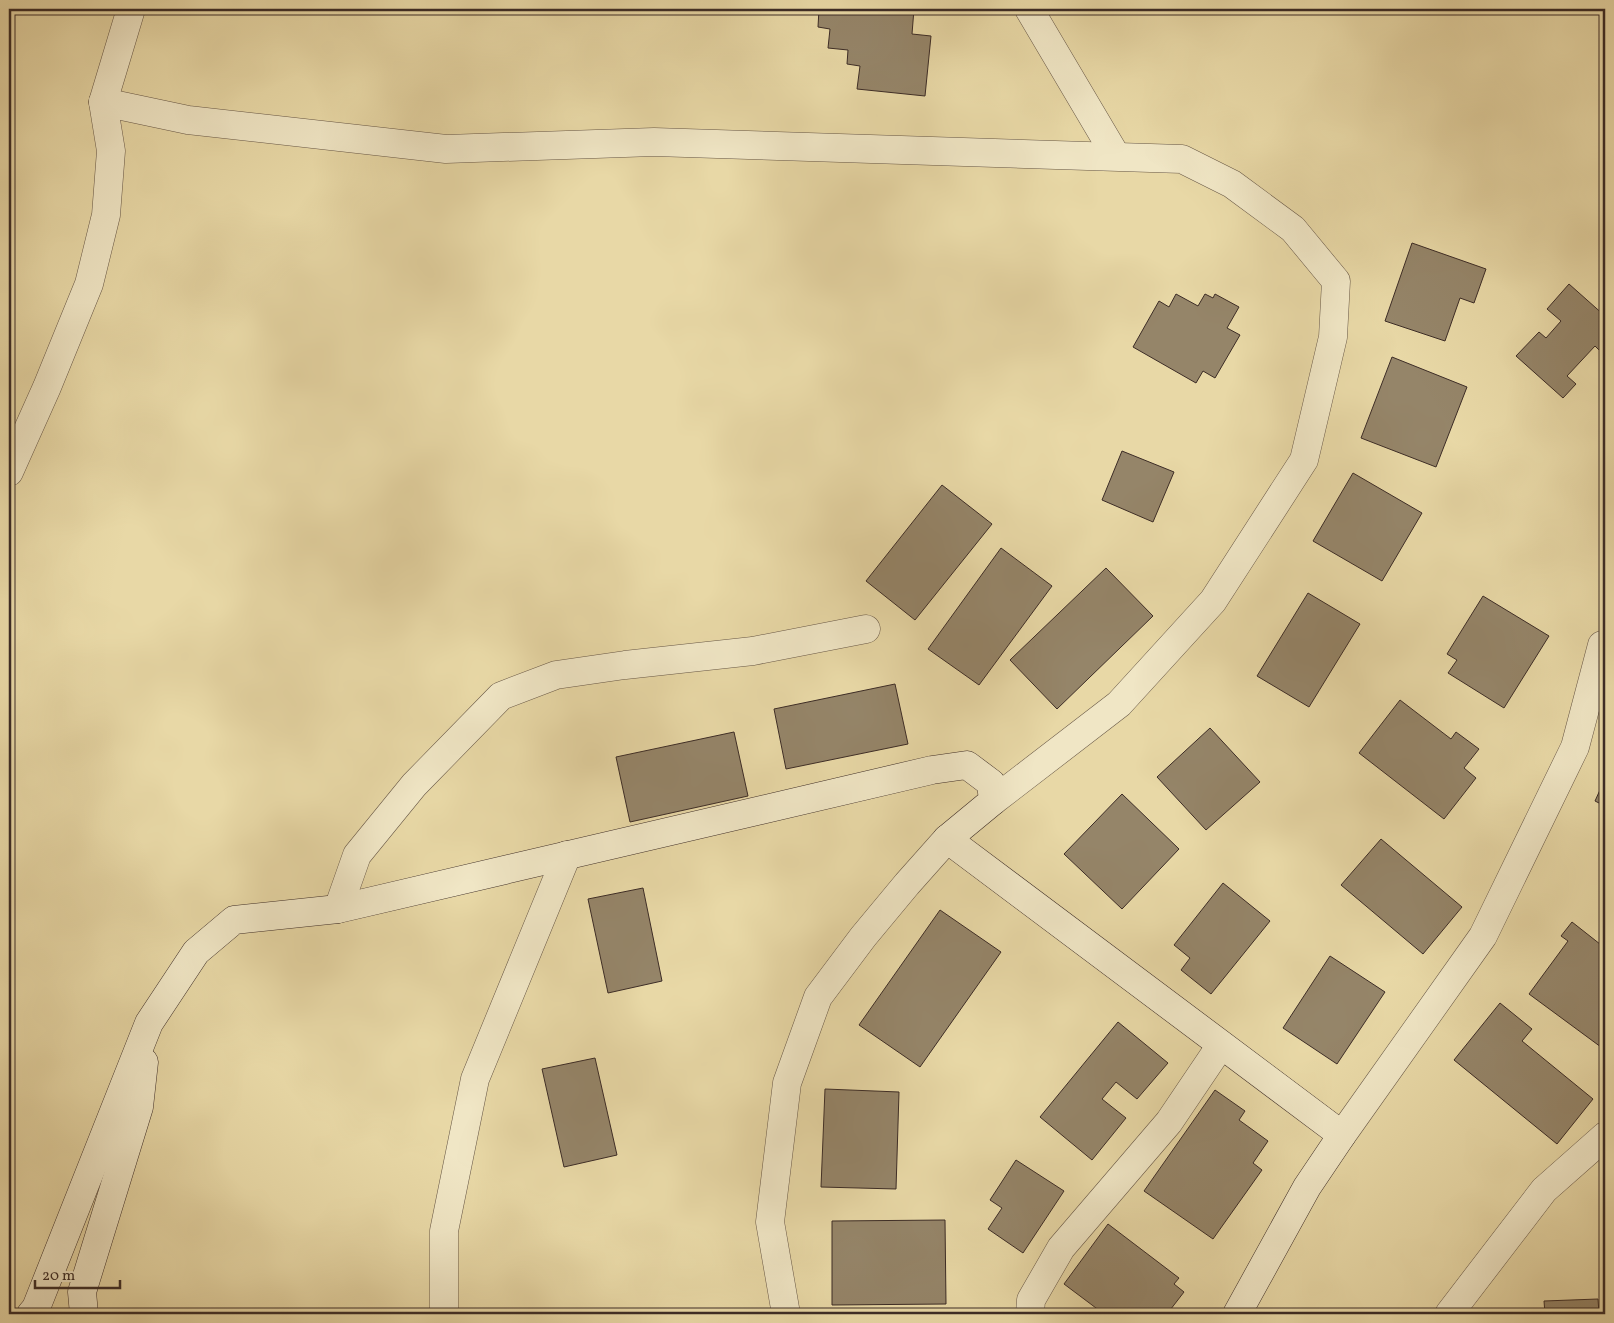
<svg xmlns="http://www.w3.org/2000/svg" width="1614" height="1323" viewBox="0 0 1614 1323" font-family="Vollkorn,serif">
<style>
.building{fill:#958569;stroke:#3c2c26}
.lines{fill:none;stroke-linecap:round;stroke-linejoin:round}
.street-casing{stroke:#675746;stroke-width:29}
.secondary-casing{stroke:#3c2c26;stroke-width:29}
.street{stroke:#f0e6c5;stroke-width:28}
.secondary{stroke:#f0e6c5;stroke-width:28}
</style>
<rect width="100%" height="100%" fill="#e8d8a6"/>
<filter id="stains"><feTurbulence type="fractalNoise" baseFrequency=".004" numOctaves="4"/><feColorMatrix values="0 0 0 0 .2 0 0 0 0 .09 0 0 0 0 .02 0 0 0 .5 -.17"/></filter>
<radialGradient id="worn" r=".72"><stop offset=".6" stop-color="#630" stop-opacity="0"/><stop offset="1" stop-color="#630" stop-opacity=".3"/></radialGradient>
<!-- building -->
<g class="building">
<path d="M819,9H914L912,34L931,36L925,96L857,89L860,66L847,64L848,50L828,48L830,29L818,27Z"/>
<path d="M1412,243L1486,269L1474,303L1460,298L1445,341L1385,321Z"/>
<path d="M1569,284L1605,316V356L1595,346L1567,376L1576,384L1563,398L1516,356L1539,332L1546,338L1561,321L1547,309Z"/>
<path d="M1176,294L1198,306L1205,294L1213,298L1215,294L1239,307L1227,328L1240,335L1215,378L1203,371L1196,383L1133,347L1159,301L1169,307Z"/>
<path d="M1392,357L1467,387L1436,467L1361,438Z"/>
<path d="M1122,451L1174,472L1153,522L1102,500Z"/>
<path d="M1353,473L1422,513L1382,581L1313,541Z"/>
<path d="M942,485L992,524L915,620L866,581Z"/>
<path d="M1001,548L1052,586L979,685L928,649Z"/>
<path d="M1106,568L1153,616L1057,709L1010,660Z"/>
<path d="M1308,593L1360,624L1309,707L1257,676Z"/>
<path d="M1483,596L1549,636L1504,708L1448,673L1457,660L1447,654Z"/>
<path d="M895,684L908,744L786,769L774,709Z"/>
<path d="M1400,700L1451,739L1456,732L1479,749L1464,768L1476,778L1444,819L1359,753Z"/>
<path d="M1210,728L1260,782L1206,830L1157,777Z"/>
<path d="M734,732L748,796L630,822L616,757Z"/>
<path d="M1605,779V806L1595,801Z"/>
<path d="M1122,794L1179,849L1122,909L1064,854Z"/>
<path d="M1381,839L1462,907L1423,954L1341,885Z"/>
<path d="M1223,883L1270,921L1211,994L1181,970L1190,958L1174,945Z"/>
<path d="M643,888L662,981L608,993L588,899Z"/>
<path d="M940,910L1001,952L920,1067L859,1025Z"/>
<path d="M1572,922L1605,948V1050L1529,994L1568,941L1561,936Z"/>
<path d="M1330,956L1385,992L1337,1064L1283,1028Z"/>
<path d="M1500,1003L1532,1029L1522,1041L1593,1099L1557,1144L1454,1060Z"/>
<path d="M1118,1022L1168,1063L1137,1099L1116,1082L1102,1099L1126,1118L1092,1160L1040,1117Z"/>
<path d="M595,1058L617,1155L564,1167L542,1069Z"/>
<path d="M825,1089L899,1092L896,1189L821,1187Z"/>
<path d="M1215,1090L1245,1111L1239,1120L1268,1141L1253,1163L1262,1170L1213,1239L1144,1191Z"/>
<path d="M1016,1160L1064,1191L1023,1253L988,1229L1002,1208L990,1200Z"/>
<path d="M945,1220L946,1304L832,1305V1221Z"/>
<path d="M1108,1224L1179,1278L1174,1284L1184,1292L1167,1314H1104L1064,1284Z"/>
<path d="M1598,1299L1599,1314H1545L1544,1301Z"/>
</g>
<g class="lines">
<defs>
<g id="street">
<path d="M1029,9L1116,156"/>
<path d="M103,102L131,9"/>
<path d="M9,472L47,387L89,284L106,215L111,151L103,102L188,120L446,149L654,142L1182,159L1232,184L1293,229L1336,281L1333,337L1304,460L1213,601L1119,704L993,801"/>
<path d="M338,909L357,855L414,785L501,696L556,675L625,665L753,651L866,629"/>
<path d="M1342,1135L1483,936L1575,747L1602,645"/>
<path d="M444,1314V1231L475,1079L567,855"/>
<path d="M786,1314L770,1222L787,1083L818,997L863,937L907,884L947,839"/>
<path d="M1030,1314L1031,1300L1061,1248L1169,1122L1221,1045"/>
<path d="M1449,1314L1544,1190L1605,1136"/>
</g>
<g id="secondary">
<path d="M31,1314L36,1308L149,1023L196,952L234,920L338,909L932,770L967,765L991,783L993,801L947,839L1342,1135L1307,1187L1237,1314"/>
<path d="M84,1314L82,1292L139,1107L144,1062"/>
</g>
</defs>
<!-- street casing -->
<use href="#street" class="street-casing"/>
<!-- secondary casing -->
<use href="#secondary" class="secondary-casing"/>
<!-- street -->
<use href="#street" class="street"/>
<!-- secondary -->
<use href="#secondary" class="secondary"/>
</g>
<!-- margin -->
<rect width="1614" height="1323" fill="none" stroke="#e8d8a6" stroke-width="30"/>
<rect x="10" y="10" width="1594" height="1303" fill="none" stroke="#3c2c26" stroke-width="2.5"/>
<rect x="15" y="15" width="1584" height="1293" fill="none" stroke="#3c2c26"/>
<!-- scale -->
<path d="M35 1280v8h85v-8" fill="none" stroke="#3c2c26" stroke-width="2.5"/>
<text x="42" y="1280" font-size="15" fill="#3c2c26" stroke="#f0e6c5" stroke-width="4" paint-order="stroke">20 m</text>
<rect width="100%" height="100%" filter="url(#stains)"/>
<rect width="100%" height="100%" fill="url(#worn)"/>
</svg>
